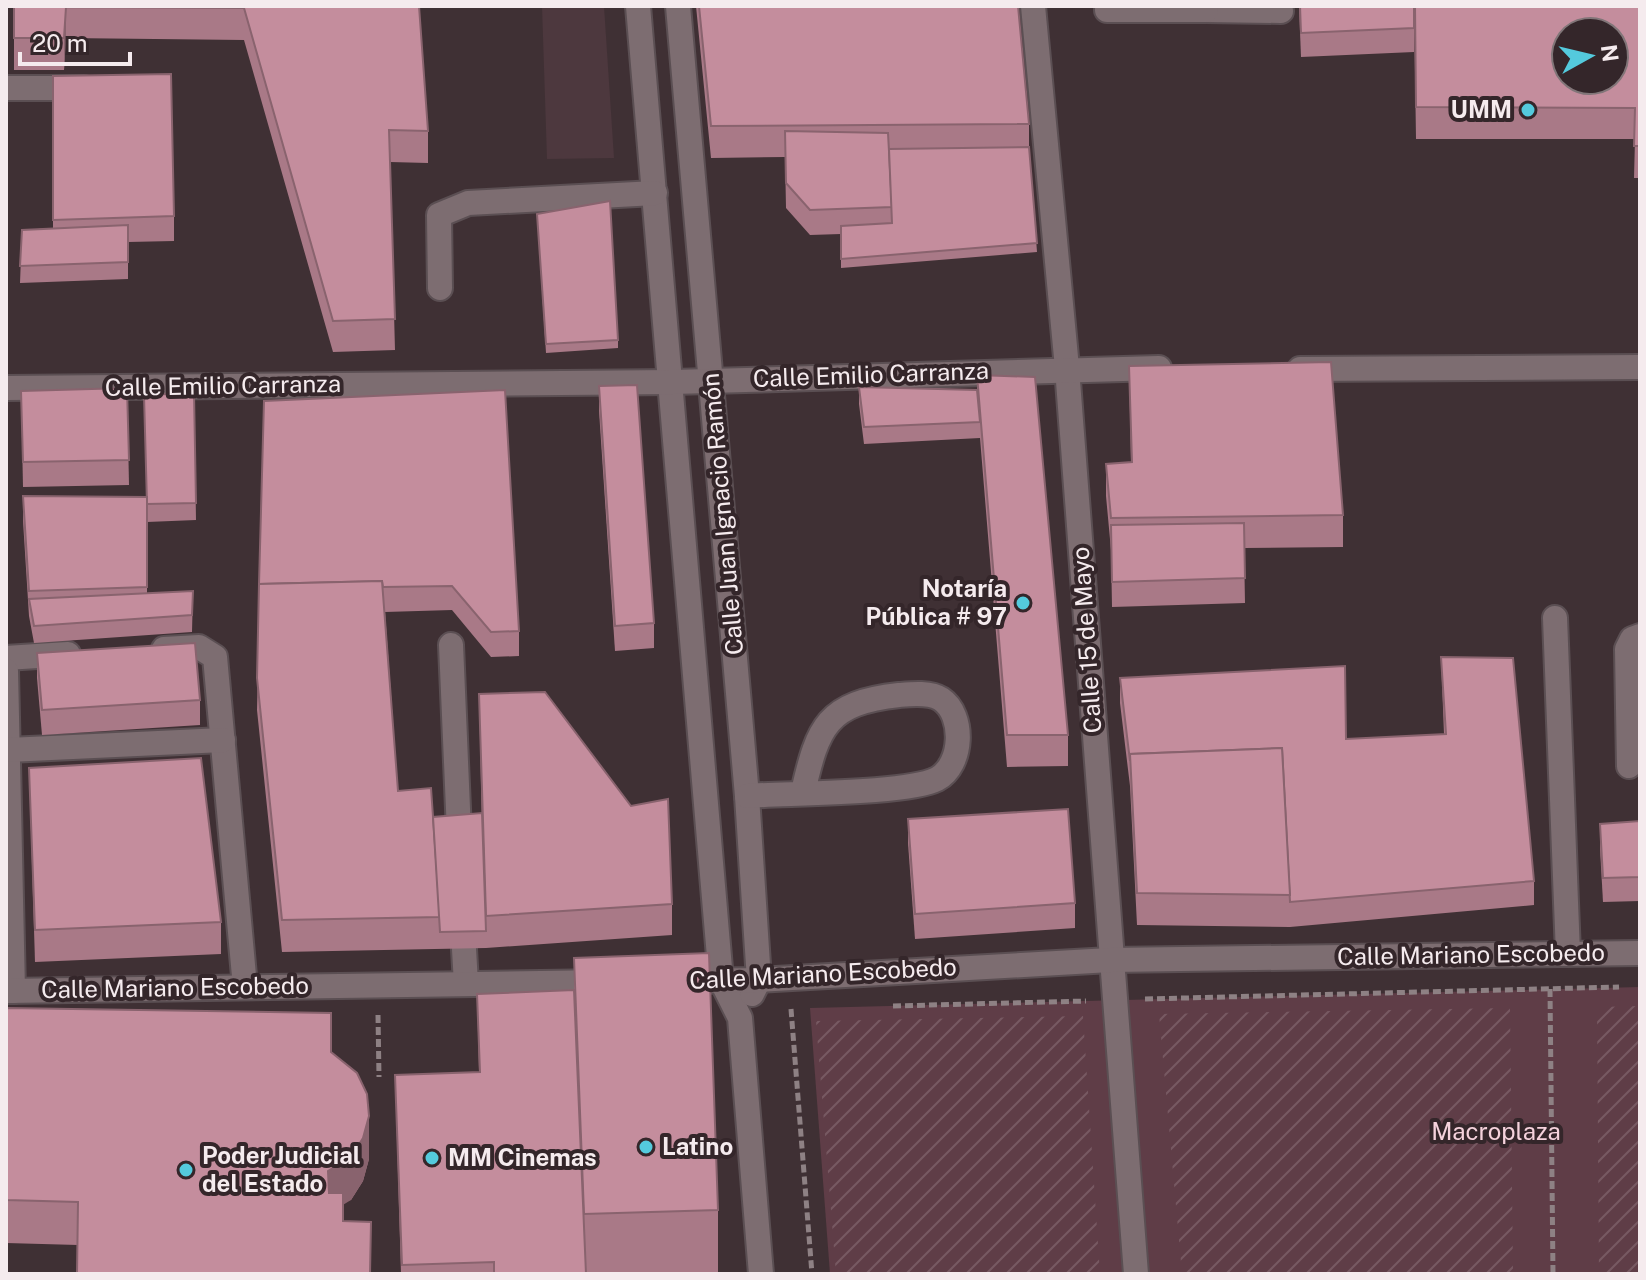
<svg xmlns="http://www.w3.org/2000/svg" width="1646" height="1280" viewBox="0 0 1646 1280" font-family="'Public Sans',sans-serif">
<style>
.built{fill:#4d383e}
.park{fill:#5f3d47}
.garden{fill:url(#garden-furrows)}
.lines{fill:none;stroke-linecap:round;stroke-linejoin:round}
.minor-casing{stroke:#5b4f53;stroke-width:28}
.path{stroke:#8e8184;stroke-width:5;stroke-dasharray:8 4;stroke-linecap:butt}
.minor{stroke:#7d6d71;stroke-width:24}
.wall{fill:#a97987}
.shaded-wall{fill:#89636e}
.building{fill:#c48d9d;stroke:#89636e;stroke-width:2;fill-rule:evenodd}
.poi-dot{fill:#54cadd;stroke:#34262a;stroke-width:3}
.labels{text-anchor:middle;stroke-width:8;stroke-linejoin:round;paint-order:stroke}
.poi-label{font-size:24px;font-weight:bold;fill:#f5ebee;stroke:#34262a;text-anchor:start}
.street-label{font-size:24px;fill:#f5ebee;stroke:#34262a}
.park-label{font-size:24px;fill:#f5d2dc;stroke:#34262a}
</style>
<defs>
<pattern id="garden-furrows" width="10" height="10" patternUnits="userSpaceOnUse" patternTransform="scale(2)"><rect width="10" height="10" fill="#5f3d47"/><path d="M-1 1l2-2M0 10L10 0M9 11l2-2" fill="none" stroke="#775962"/></pattern>
</defs>
<rect width="100%" height="100%" fill="#3f3034"/>
<!-- built -->
<path class="built" d="M542,6H604L614,158L547,159Z"/>
<!-- park -->
<path class="park" d="M1640,987V1274H830L810,1008Z"/>
<!-- garden -->
<g class="garden">
<path d="M1640,1006V1274H1599L1597,1007Z"/>
<path d="M1510,1008L1513,1274H1182L1159,1014Z"/>
<path d="M1083,1016L1100,1274H836L816,1021Z"/>
</g>
<g class="lines">
<defs>
<g id="minor">
<path d="M638,6L721,980L740,1018L761,1274"/>
<path d="M678,6L747,796L759,980L752,994"/>
<path d="M1033,6L1067,368L1136,1274"/>
<path d="M1206,6V10L1281,11"/>
<path d="M1107,10H1206"/>
<path d="M6,88H84"/>
<path d="M440,288L439,215L468,203L655,193"/>
<path d="M1300,369L1640,367"/>
<path d="M6,388L673,382L1159,368"/>
<path d="M1555,618L1568,954"/>
<path d="M451,645L459,832"/>
<path d="M164,649L199,647L215,657L245,987"/>
<path d="M6,658L68,654"/>
<path d="M6,671L13,991"/>
<path d="M8,750L223,740"/>
<path d="M1629,766L1627,649L1632,639L1640,636"/>
<path d="M747,796C787,793 907,794 937,779C963,765 965,715 941,699C930,692 911,694 899,695C827,703 818,726 803,792"/>
<path d="M464,949L466,984"/>
<path d="M679,981L759,980L1110,960L1640,953"/>
<path d="M6,991L606,982"/>
</g>
</defs>
<!-- minor casing -->
<use href="#minor" class="minor-casing"/>
<!-- path -->
<g class="path">
<path d="M1550,989L1553,1274"/>
<path d="M1145,999L1619,987"/>
<path d="M893,1006L1086,1001"/>
<path d="M791,1009L812,1274"/>
<path d="M378,1015L379,1077"/>
</g>
<!-- minor -->
<use href="#minor" class="minor"/>
</g>
<!-- wall -->
<g class="wall">
<path d="M14,6H419L428,131V163L390,162L395,350L333,352L244,40L66,38L64,70H14Z"/>
<path d="M696,6H1018L1029,124V147L1037,252L841,268V234L810,235L786,208L785,157L711,158Z"/>
<path d="M1299,6H1414V52L1301,57Z"/>
<path d="M1414,6H1640V178H1634L1635,139H1416Z"/>
<path d="M53,76L174,216V241L128,242V279L20,283L22,230L53,228Z"/>
<path d="M537,214L618,340V348L546,353Z"/>
<path d="M1129,366L1343,515V547L1244,548L1245,603L1112,607L1111,550L1106,496V464L1131,463Z"/>
<path d="M977,375L1068,735V766L1007,767L980,438L864,444L859,404V387L977,390Z"/>
<path d="M599,386L654,623V648L615,651L599,411Z"/>
<path d="M127,388L129,485L23,487L21,391Z"/>
<path d="M194,393L196,520L147,522V594L193,591L192,632L34,643L29,616L23,521V496L146,497Z"/>
<path d="M264,401L519,631V656L491,657L452,610L385,612L398,791L433,817L482,829L479,694L672,904V935L486,948L282,952L257,710Z"/>
<path d="M37,653L200,700V725L42,735L37,678Z"/>
<path d="M1441,657L1534,881V905L1290,927L1137,925L1130,786L1120,703V678L1346,739L1444,734Z"/>
<path d="M29,768L221,922V954L35,962Z"/>
<path d="M908,819L1075,903V928L915,939L908,843Z"/>
<path d="M1640,821V901L1603,902L1600,849V824Z"/>
<path d="M574,958L718,1210V1273L401,1274L395,1075L479,1072L477,994L574,990Z"/>
<path d="M6,1008L331,1052L369,1159L363,1181L351,1200L78,1245L6,1243Z"/>
</g>
<!-- shaded-wall -->
<g class="shaded-wall">
<path d="M66,7V38L64,70V38Z"/>
<path d="M369,1116V1159L363,1181L351,1200L328,1214V1171Z"/>
</g>
<!-- building -->
<g class="building">
<path d="M14,6H419L428,131L389,130L395,319L333,321L244,8L66,7L64,38H14Z"/>
<path d="M699,6H1018L1029,124L711,126Z"/>
<path d="M1300,6H1414V28L1301,33Z"/>
<path d="M1415,6H1640V146H1634L1635,108L1416,107ZM1566,32H1614V80H1566Z"/>
<path d="M171,74L174,216L53,220V76Z"/>
<path d="M785,131L888,133L892,207L810,210L786,183Z"/>
<path d="M1029,147L1037,243L841,259V226L892,223L889,149Z"/>
<path d="M610,201L618,340L546,344L537,214Z"/>
<path d="M128,225V262L20,266L22,230Z"/>
<path d="M1331,362L1343,515L1111,518L1106,464L1132,462L1129,366Z"/>
<path d="M977,375L1035,377L1068,735H1007Z"/>
<path d="M637,385L654,623L615,626L599,386Z"/>
<path d="M859,387L977,390L980,422L864,427Z"/>
<path d="M127,388L129,460L23,462L21,391Z"/>
<path d="M505,390L519,631L491,632L452,586L383,587L382,581L259,584L264,401Z"/>
<path d="M194,393L196,503L147,504L144,395Z"/>
<path d="M23,496L147,497V587L29,591Z"/>
<path d="M1244,523L1245,578L1112,582L1111,525Z"/>
<path d="M382,581L398,791L431,788L440,917L282,920L257,678L259,584Z"/>
<path d="M193,591L192,615L34,626L29,599Z"/>
<path d="M195,643L200,700L42,710L37,653Z"/>
<path d="M1441,657L1513,658L1534,881L1290,902L1282,748L1130,754V761L1120,678L1345,666L1346,739L1446,734Z"/>
<path d="M545,692L631,806L668,799L672,904L486,916L479,694Z"/>
<path d="M1282,748L1290,895L1137,893L1130,754Z"/>
<path d="M201,758L221,922L35,930L29,768Z"/>
<path d="M1068,809L1075,903L915,914L908,819Z"/>
<path d="M482,813L486,931L440,932L433,817Z"/>
<path d="M1640,821V877L1603,878L1600,824Z"/>
<path d="M709,953L718,1210L584,1214L574,958Z"/>
<path d="M574,990L586,1274H494V1262L402,1265L395,1075L480,1072L477,994Z"/>
<path d="M6,1008L331,1013V1052L357,1073L367,1094L369,1116L363,1138L351,1157L328,1171L329,1193H343V1221L371,1222L370,1274H77L78,1202L6,1200Z"/>
</g>
<!-- markers -->
<g class="poi-dot">
<circle cx="1528" cy="110" r="8"/>
<circle cx="1023" cy="603" r="8"/>
<circle cx="646" cy="1147" r="8"/>
<circle cx="432" cy="1158" r="8"/>
<circle cx="186" cy="1170" r="8"/>
</g>
<g class="labels">
<!-- poi labels -->
<g class="poi-label">
<text x="1512" y="118" text-anchor="end">UMM</text>
<text x="1007" y="597" text-anchor="end">Notaría<tspan x="1007" dy="28">Pública # 97</tspan></text>
<text x="662" y="1155">Latino</text>
<text x="202" y="1164">Poder Judicial<tspan x="202" dy="28">del Estado</tspan></text>
<text x="448" y="1166">MM Cinemas</text>
</g>
<!-- street labels -->
<g class="street-label">
<text transform="translate(871 375) rotate(-2)" y="8">Calle Emilio Carranza</text>
<text transform="translate(223 386) rotate(-1)" y="8">Calle Emilio Carranza</text>
<text transform="translate(723 514) rotate(-95)" y="8">Calle Juan Ignacio Ramón</text>
<text transform="translate(1087 640) rotate(-94)" y="8">Calle 15 de Mayo</text>
<text transform="translate(1471 955) rotate(-1)" y="8">Calle Mariano Escobedo</text>
<text transform="translate(823 974) rotate(-3)" y="8">Calle Mariano Escobedo</text>
<text transform="translate(175 988) rotate(-1)" y="8">Calle Mariano Escobedo</text>
</g>
<!-- park labels -->
<g class="park-label">
<text x="1496" y="1140">Macroplaza</text>
</g>
</g>
<!-- border -->
<rect width="1646" height="1280" fill="none" stroke="#f5ebee" stroke-width="16"/>
<!-- north arrow -->
<g transform="translate(1590 56) rotate(82)"><circle r="38" fill="#34262a" stroke="#817578" stroke-width="2"/>
<path d="M0-6L14 30L0 20L-14 30Z" fill="#54cadd"/>
<text y="-12" font-size="22" font-weight="bold" text-anchor="middle" fill="#f5ebee">N</text>
</g>
<!-- scale -->
<path d="M20 52v12h110v-12" fill="none" stroke="#f5ebee" stroke-width="4"/>
<text x="32" y="52" font-size="24" fill="#f5ebee" stroke="#34262a" stroke-width="6" paint-order="stroke">20 m</text>
</svg>
